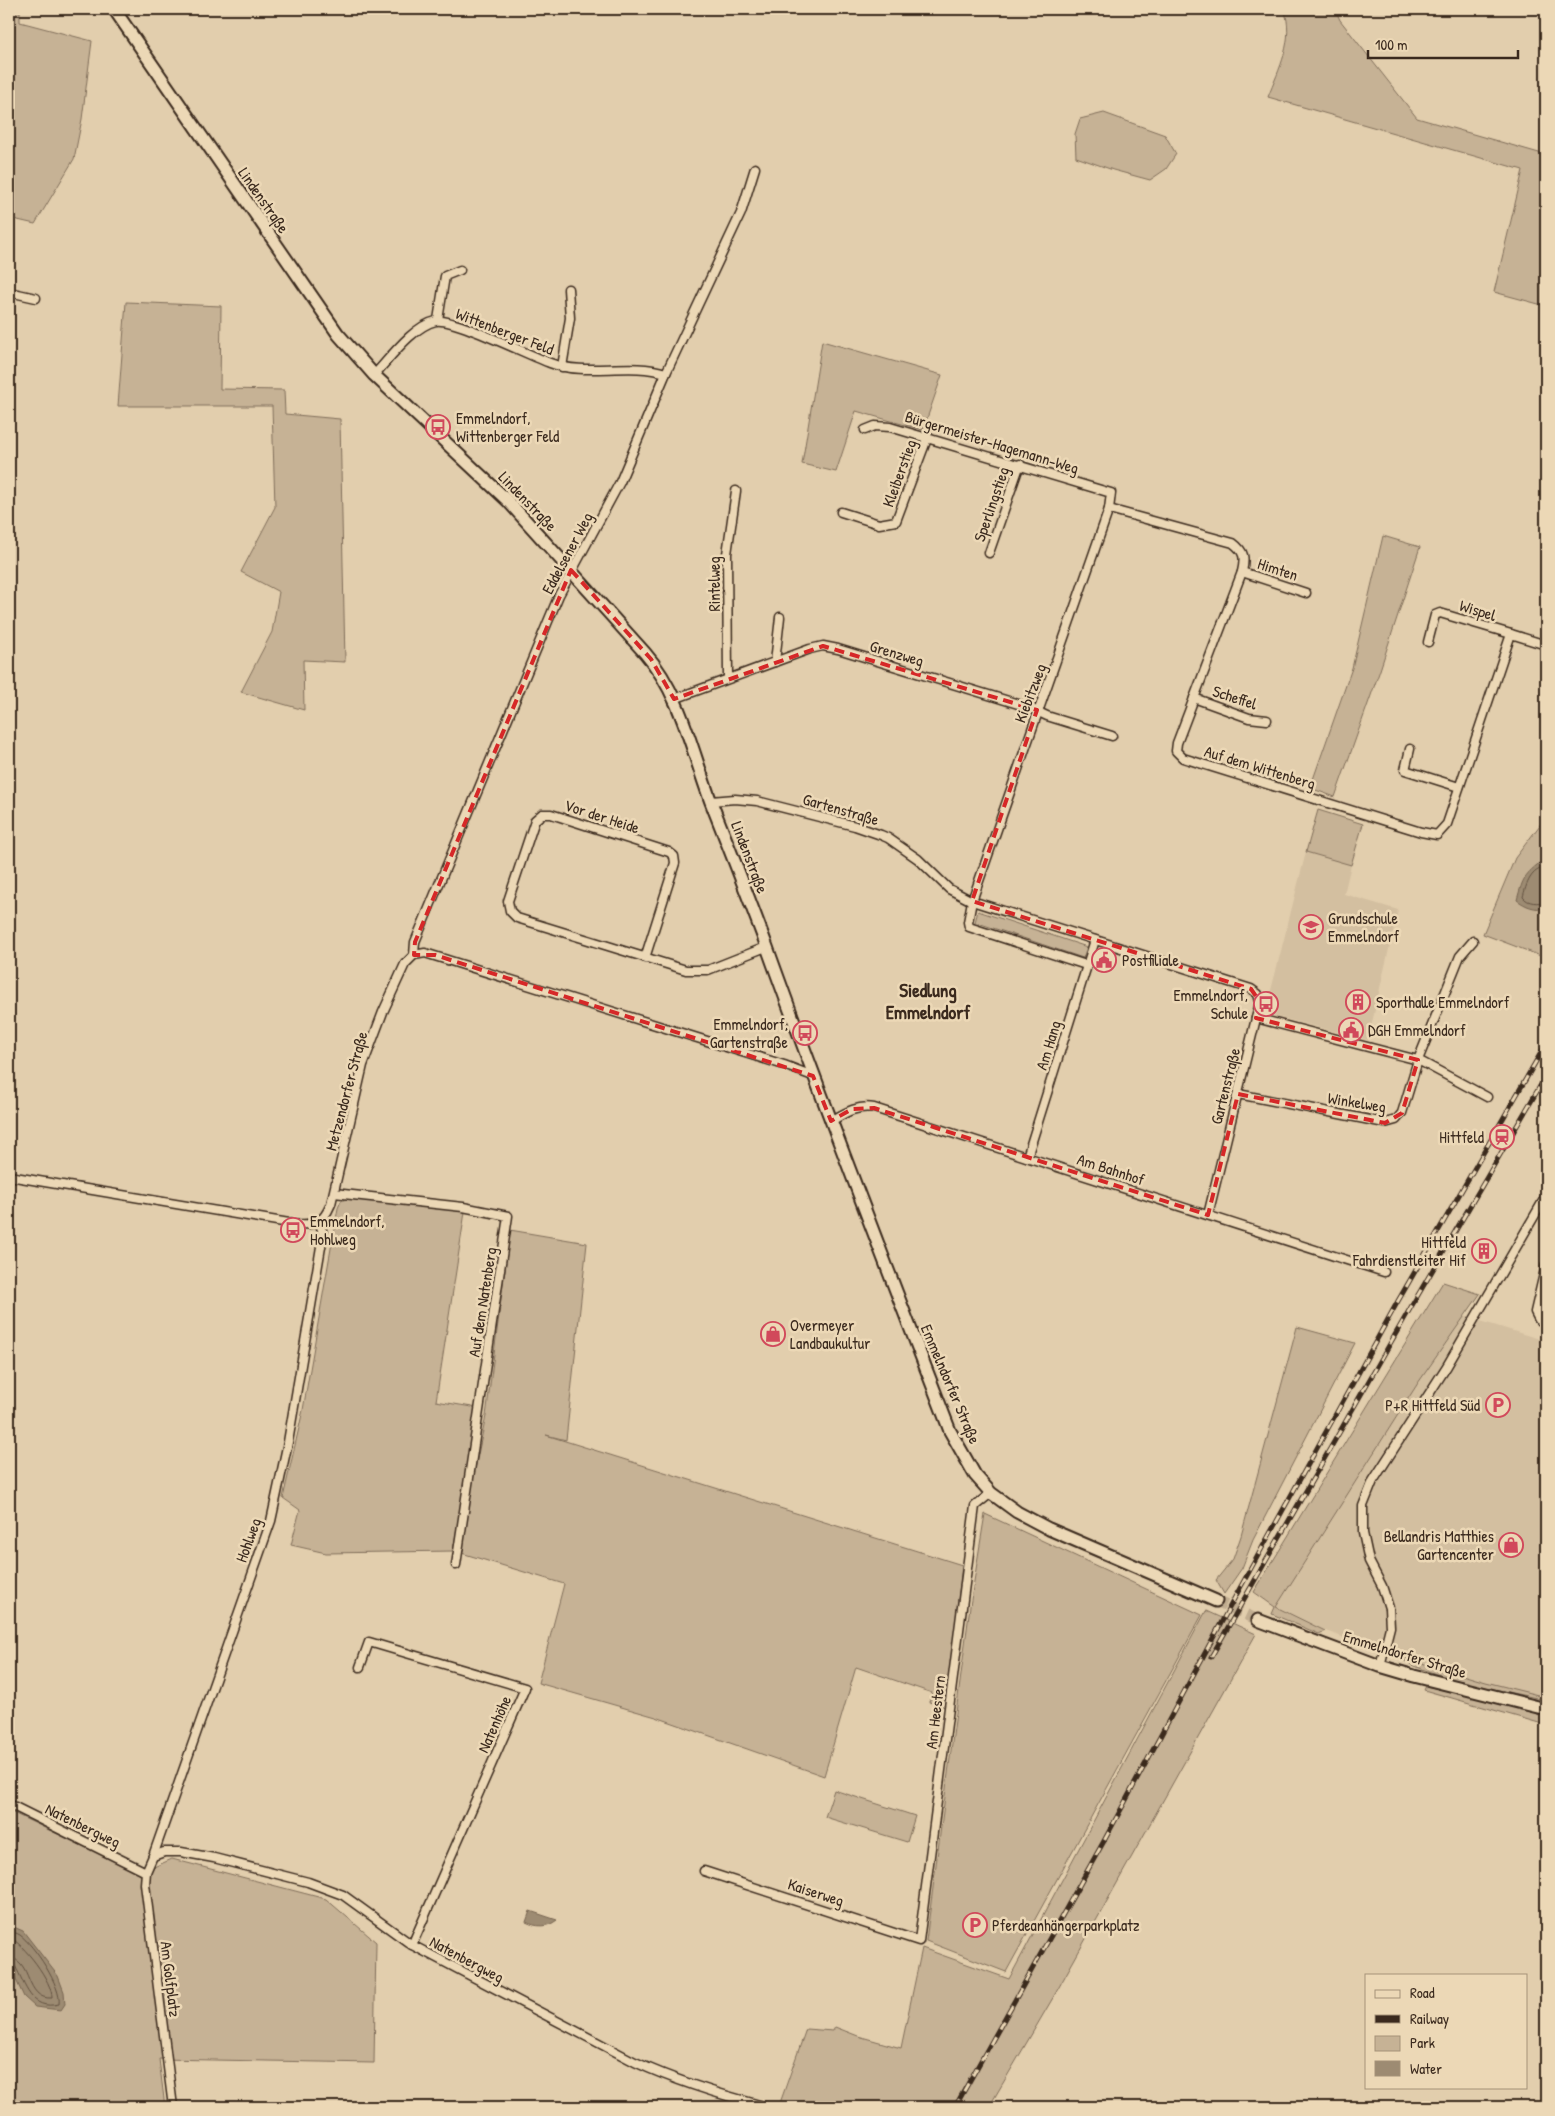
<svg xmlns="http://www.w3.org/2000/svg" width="1555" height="2116" viewBox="0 0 1555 2116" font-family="'Patrick Hand',sans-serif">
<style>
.built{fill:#d3bfa0}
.green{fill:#c6b295;stroke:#806e5a}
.water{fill:#9d8b72;stroke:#766450}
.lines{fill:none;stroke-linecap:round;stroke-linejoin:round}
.shore{stroke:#625140;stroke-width:1}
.secondary-tunnel{stroke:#c1ad90;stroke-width:11;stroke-dasharray:11 5.5;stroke-linecap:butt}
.street-casing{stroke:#3b2a1e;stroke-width:11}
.secondary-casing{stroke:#3b2a1e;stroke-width:15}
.street{stroke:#ecd8b6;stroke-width:8}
.secondary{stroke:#ecd8b6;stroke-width:11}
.rail-casing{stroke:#3b2a1e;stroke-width:5}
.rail{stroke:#ecd8b6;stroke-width:3;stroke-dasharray:9;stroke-linecap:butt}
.marked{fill:none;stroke:#d62828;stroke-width:4;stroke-dasharray:10 6;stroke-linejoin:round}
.labels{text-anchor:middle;stroke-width:5;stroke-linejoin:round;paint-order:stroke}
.street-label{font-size:16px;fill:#3b2a1e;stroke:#ecd8b6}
.poi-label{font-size:16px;fill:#3b2a1e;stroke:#ecd8b6;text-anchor:start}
.quarter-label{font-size:19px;font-weight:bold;fill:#3b2a1e;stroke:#ecd8b6}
</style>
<rect width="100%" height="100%" fill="#e2cead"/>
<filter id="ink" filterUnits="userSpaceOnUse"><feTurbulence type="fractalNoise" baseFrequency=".02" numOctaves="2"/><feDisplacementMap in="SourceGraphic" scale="10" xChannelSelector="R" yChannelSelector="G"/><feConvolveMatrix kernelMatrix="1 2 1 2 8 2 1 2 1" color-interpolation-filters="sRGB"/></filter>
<g filter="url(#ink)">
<!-- built -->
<g class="built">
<path d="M1306,852L1351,865L1344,894L1398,910L1368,1040L1265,1014Z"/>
<path d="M1464,1316L1546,1341V1697L1486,1682L1389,1654L1323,1630L1276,1607L1418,1383Z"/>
</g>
<!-- green -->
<g class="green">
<path d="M9,9H20V22L92,41L82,119L74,159L35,224L9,218Z"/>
<path d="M1284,9H1335L1340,20L1417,118L1546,155V306L1494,292L1523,170L1268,97C1279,69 1295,39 1284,9Z"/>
<path d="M1104,113L1165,135L1176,154L1166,169L1150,180L1113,170L1076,157L1075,134L1080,119Z"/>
<path d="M126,302L221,306L220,389L284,390L285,414L340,419L345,662L303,660L304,710L241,692L272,632L279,592L241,572L275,507L272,406H118Z"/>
<path d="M822,341L942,375L923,430L856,411L836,472L802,464Z"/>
<path d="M1383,536L1420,547L1380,670L1335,797L1310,788L1352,668Z"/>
<path d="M1318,810L1363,824L1351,865L1306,852Z"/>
<path d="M1546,817V958L1483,934L1515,858Z"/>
<path d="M978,911L1087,947L1083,958L975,922Z"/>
<path d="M351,1197L465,1212L436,1401L478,1408L453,1551L326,1553L291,1545L300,1510L283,1498L303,1410L338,1208L341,1201Z"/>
<path d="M510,1230L587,1243L566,1440L546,1435L962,1565L947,1701L945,1707L929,1702L932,1693L856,1667L824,1776L656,1717L538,1683L564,1584L458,1552L486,1416Z"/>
<path d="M1443,1282L1480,1294L1418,1383L1276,1607L1325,1631L1319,1634L1272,1614L1275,1607L1254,1592Z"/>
<path d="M1297,1327L1355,1343L1253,1540L1242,1568L1224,1594L1216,1580L1233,1559L1241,1536Z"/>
<path d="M985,1514L1202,1615L1006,1972L926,1941L970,1606Z"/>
<path d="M1206,1611L1256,1634L1054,1996L989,2107H798L780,2103L806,2029L833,2031L835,2027L858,2036L901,2048L922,1948L1009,1979Z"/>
<path d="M1398,1656L1486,1682L1546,1697V1700C1514,1693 1419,1676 1398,1656Z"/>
<path d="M1426,1686L1546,1714V1725L1424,1690Z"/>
<path d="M834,1790L915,1816L907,1842L825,1817Z"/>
<path d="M9,1811L140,1873L172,1859L326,1899L376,1942L374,2063L159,2059L165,2107H9Z"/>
</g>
<!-- water -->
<g class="water">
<path d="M1542,861L1546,865V907C1536,911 1525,906 1517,900C1523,878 1524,875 1542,861Z"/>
<path d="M530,1911L557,1920C547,1928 536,1927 526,1922Z"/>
<path d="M9,1925L23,1931L58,1976L64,1992L65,2004L61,2010L35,2007L24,1997L9,1965Z"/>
</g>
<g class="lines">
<!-- shore -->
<g class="shore">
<path d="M1546,868C1531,868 1526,885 1523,897C1528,904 1538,903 1546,902"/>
<path d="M9,1931C12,1932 17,1933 20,1935C34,1945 62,1987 59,2004C30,2011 26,1985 15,1966L9,1964"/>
<path d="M9,1937C23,1943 53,1982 52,1998C24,2000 33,1959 9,1958"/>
</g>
<!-- secondary-tunnel -->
<path class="secondary-tunnel" d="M1216,1601L1258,1620"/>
<defs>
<g id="street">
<path d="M9,292L36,298"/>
<path d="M438,320L445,276L460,270"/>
<path d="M562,367L570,318L568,289"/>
<path d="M374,375C390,358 413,326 436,321C454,318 528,355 550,363C587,377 628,361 666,373"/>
<path d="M865,430L875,426L890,427L1111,493L1109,509C1064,640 1017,770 972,901L968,922L969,927L1086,965"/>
<path d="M1109,509L1233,543C1245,552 1245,558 1242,572L1177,743L1176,751L1183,758L1421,832L1437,835L1447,824L1511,634L1546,645"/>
<path d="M841,512L879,524L896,521L928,436"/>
<path d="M989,553L1020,464"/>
<path d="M1242,572L1306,593"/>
<path d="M1428,642L1435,615L1440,613L1511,634"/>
<path d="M775,662L780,617"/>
<path d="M728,678L727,554L736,491"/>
<path d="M1194,698L1249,718L1267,720"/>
<path d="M674,699L810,649L823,646L838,649L1028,707L1047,716L1112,736"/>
<path d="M1410,749L1405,770L1459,787"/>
<path d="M711,801L735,799L757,801L855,826L881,835L888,838L918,859L949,889L972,901L1251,989L1258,994L1260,1002L1208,1215"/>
<path d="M414,955L415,942L559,595L620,482L666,373L741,213L755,168"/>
<path d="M645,958L675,863L674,856L669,852L551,814H542L535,820L508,901L510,911L517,918L686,970H708L766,947"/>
<path d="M1256,1018L1418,1060L1487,1097"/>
<path d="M1238,1094L1385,1123L1396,1120L1402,1113L1418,1060L1460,956L1473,941"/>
<path d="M831,1121C845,1113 857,1105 874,1108L1384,1272"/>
<path d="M1027,1157L1095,940"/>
<path d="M9,1176L295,1224C316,1225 322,1225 331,1204L363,1065L383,1012L405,964L414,955L425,953L784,1065L813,1076"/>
<path d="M334,1193L463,1207L508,1216L456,1565"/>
<path d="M1546,1265L1535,1312L1539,1320L1546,1322"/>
<path d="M1380,1666L1390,1627L1389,1608L1382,1586L1369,1561L1363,1533V1506L1373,1481L1447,1366L1546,1196"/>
<path d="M360,1667L369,1642L525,1688L412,1945"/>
<path d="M9,1804L146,1872"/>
<path d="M153,1856L164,1852H181L214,1858L308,1882L343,1895L412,1945L635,2062C678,2082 721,2095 767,2107"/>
<path d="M704,1871L919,1941L975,1506L991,1493"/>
<path d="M173,2107L145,1884L146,1872L153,1856L271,1521L288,1442L323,1235L320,1222"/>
</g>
<g id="secondary">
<path d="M114,9L338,334L374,375L508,501L645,653C681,694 692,752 711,802C730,850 749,898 767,947C825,1109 888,1270 950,1431L975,1475L991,1493L1017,1512L1049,1529L1216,1601"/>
<path d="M1258,1620L1380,1666L1414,1676L1546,1709"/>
</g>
</defs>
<!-- street casing -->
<use href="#street" class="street-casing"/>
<!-- secondary casing -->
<use href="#secondary" class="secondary-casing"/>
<!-- street -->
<use href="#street" class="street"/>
<!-- secondary -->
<use href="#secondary" class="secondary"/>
<defs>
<g id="rail">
<path d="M1211,1657L1411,1307L1546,1076"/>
<path d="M955,2107L1104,1841L1234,1599L1398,1301L1546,1044"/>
</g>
</defs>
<!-- rail casing -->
<use href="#rail" class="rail-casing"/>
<!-- rail -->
<use href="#rail" class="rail"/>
</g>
</g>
<!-- marked area -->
<path class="marked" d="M571,570L651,659L674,699L823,646L1037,710L972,901L1251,989L1260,1002L1256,1018L1418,1060L1402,1113L1385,1123L1238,1094L1208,1215L874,1108L852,1109L831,1121L813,1076L435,955H414L415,942Z"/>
<!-- icons -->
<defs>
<symbol id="bus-ring" viewBox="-11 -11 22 22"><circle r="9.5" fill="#ecd8b6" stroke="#d1495b" stroke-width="1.5"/><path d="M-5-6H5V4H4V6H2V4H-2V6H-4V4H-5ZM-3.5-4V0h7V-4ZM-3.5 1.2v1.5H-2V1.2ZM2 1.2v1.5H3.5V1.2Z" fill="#d1495b"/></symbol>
<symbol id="school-ring" viewBox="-11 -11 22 22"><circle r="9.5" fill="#ecd8b6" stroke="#d1495b" stroke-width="1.5"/><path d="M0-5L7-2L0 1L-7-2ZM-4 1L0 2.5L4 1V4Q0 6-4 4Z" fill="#d1495b"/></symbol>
<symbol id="civic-ring" viewBox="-11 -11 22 22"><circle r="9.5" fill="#ecd8b6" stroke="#d1495b" stroke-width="1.5"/><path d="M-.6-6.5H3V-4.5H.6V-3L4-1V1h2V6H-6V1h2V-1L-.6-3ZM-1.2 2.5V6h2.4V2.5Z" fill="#d1495b"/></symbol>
<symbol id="building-ring" viewBox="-11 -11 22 22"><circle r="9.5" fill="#ecd8b6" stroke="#d1495b" stroke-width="1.5"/><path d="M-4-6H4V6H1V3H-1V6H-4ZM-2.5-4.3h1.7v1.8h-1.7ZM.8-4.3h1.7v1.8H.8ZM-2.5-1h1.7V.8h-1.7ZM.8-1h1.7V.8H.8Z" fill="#d1495b"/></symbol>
<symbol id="station-ring" viewBox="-11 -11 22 22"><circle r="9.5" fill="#ecd8b6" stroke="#d1495b" stroke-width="1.5"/><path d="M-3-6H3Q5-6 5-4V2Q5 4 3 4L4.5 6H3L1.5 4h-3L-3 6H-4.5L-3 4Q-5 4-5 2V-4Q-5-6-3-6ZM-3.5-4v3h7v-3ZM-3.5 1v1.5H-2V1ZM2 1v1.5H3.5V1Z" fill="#d1495b"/></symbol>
<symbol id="shop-ring" viewBox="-11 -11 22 22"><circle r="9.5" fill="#ecd8b6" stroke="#d1495b" stroke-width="1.5"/><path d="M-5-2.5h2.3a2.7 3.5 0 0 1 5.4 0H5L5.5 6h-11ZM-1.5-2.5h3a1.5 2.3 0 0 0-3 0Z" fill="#d1495b"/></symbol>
<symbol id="parking-ring" viewBox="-11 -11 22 22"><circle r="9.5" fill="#ecd8b6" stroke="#d1495b" stroke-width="1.5"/><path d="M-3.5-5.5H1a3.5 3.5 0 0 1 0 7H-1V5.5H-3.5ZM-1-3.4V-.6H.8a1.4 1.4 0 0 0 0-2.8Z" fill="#d1495b"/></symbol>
</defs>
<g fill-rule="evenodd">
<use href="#bus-ring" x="424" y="413" width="28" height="28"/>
<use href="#school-ring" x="1297" y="913" width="28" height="28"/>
<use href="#civic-ring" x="1090" y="946" width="28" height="28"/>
<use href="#building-ring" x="1344" y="988" width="28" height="28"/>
<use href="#bus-ring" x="1252" y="990" width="28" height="28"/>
<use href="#civic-ring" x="1337" y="1016" width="28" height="28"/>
<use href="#bus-ring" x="791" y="1019" width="28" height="28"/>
<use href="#station-ring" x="1488" y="1123" width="28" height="28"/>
<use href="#bus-ring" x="279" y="1216" width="28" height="28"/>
<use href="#building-ring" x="1470" y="1237" width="28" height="28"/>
<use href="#shop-ring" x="759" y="1320" width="28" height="28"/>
<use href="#parking-ring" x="1484" y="1391" width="28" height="28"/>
<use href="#shop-ring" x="1497" y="1531" width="28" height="28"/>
<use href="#parking-ring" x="961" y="1911" width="28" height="28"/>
</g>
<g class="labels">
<!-- street labels -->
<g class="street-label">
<text transform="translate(264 200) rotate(55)" y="6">Lindenstraße</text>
<text transform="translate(505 331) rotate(21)" y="6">Wittenberger Feld</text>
<text transform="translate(992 442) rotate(17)" y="6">Bürgermeister-Hagemann-Weg</text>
<text transform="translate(899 473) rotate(-70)" y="6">Kleiberstieg</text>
<text transform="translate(528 501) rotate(46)" y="6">Lindenstraße</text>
<text transform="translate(991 504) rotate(-71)" y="6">Sperlingstieg</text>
<text transform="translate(567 553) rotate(-62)" y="6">Eddelsener Weg</text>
<text transform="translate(1278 569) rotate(18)" y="6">Himten</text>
<text transform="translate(714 584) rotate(-90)" y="6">Rintelweg</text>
<text transform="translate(1478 610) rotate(17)" y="6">Wispel</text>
<text transform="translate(897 653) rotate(17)" y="6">Grenzweg</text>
<text transform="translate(1030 693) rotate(-69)" y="6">Kiebitzweg</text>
<text transform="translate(1235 697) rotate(18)" y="6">Scheffel</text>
<text transform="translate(1260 767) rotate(17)" y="6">Auf dem Wittenberg</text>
<text transform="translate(841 809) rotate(16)" y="6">Gartenstraße</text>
<text transform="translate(602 816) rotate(18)" y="6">Vor der Heide</text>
<text transform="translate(750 857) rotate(69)" y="6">Lindenstraße</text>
<text transform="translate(1048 1045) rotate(-73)" y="6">Am Hang</text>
<text transform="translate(1225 1086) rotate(-76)" y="6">Gartenstraße</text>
<text transform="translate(346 1091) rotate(-75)" y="6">Metzendorfer Straße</text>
<text transform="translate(1357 1102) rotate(9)" y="6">Winkelweg</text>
<text transform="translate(1111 1169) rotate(18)" y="6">Am Bahnhof</text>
<text transform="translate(482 1302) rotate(-81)" y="6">Auf dem Natenberg</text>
<text transform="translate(951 1384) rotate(67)" y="6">Emmelndorfer Straße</text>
<text transform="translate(248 1540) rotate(-70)" y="6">Hohlweg</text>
<text transform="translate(1405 1654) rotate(17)" y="6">Emmelndorfer Straße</text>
<text transform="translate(935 1712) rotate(-83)" y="6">Am Heestern</text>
<text transform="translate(494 1724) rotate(-66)" y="6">Natenhöhe</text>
<text transform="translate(83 1825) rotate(26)" y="6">Natenbergweg</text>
<text transform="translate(816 1892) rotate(18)" y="6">Kaiserweg</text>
<text transform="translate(467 1959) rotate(28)" y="6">Natenbergweg</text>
<text transform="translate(171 1979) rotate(83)" y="6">Am Golfplatz</text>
</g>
<!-- poi labels -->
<g class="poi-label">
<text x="456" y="424">Emmelndorf,<tspan x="456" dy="18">Wittenberger Feld</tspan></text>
<text x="1328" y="924">Grundschule<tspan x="1328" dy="18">Emmelndorf</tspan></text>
<text x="1122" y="966">Postfiliale</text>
<text x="1248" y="1001" text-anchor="end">Emmelndorf,<tspan x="1248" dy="18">Schule</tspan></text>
<text x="1376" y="1008">Sporthalle Emmelndorf</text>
<text x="788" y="1030" text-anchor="end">Emmelndorf,<tspan x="788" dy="18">Gartenstraße</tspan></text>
<text x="1368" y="1036">DGH Emmelndorf</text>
<text x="1484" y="1143" text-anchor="end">Hittfeld</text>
<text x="310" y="1227">Emmelndorf,<tspan x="310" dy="18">Hohlweg</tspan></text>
<text x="1466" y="1248" text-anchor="end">Hittfeld<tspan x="1466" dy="18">Fahrdienstleiter Hif</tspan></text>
<text x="790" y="1331">Overmeyer<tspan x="790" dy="18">Landbaukultur</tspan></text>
<text x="1480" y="1411" text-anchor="end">P+R Hittfeld Süd</text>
<text x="1494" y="1542" text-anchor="end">Bellandris Matthies<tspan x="1494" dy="18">Gartencenter</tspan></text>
<text x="992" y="1931">Pferdeanhängerparkplatz</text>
</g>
<!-- quarter labels -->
<g class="quarter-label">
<text x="928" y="997">Siedlung<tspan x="928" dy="22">Emmelndorf</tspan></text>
</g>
</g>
<!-- margin -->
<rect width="1555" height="2116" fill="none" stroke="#ecd8b6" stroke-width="30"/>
<rect x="15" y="15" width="1525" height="2086" fill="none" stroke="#3b2a1e" stroke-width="2" filter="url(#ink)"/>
<!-- legend -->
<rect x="1365" y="1974" width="162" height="115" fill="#ecd8b6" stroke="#a59279"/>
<rect x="1375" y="1990" width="25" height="8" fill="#ecd8b6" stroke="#a59279"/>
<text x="1410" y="1998" font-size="15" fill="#3b2a1e">Road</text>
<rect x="1375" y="2015" width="25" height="8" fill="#3b2a1e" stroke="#a59279"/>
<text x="1410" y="2024" font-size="15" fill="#3b2a1e">Railway</text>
<rect x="1375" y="2036" width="25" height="15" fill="#c6b295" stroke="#a59279"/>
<text x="1410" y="2048" font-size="15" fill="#3b2a1e">Park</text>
<rect x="1375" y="2061" width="25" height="15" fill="#9d8b72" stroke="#a59279"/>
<text x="1410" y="2074" font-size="15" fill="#3b2a1e">Water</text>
<!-- scale -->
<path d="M1368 50v8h150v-8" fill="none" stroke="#3b2a1e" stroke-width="2.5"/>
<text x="1375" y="50" font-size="15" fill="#3b2a1e" stroke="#ecd8b6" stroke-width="4" paint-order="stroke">100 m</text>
</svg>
